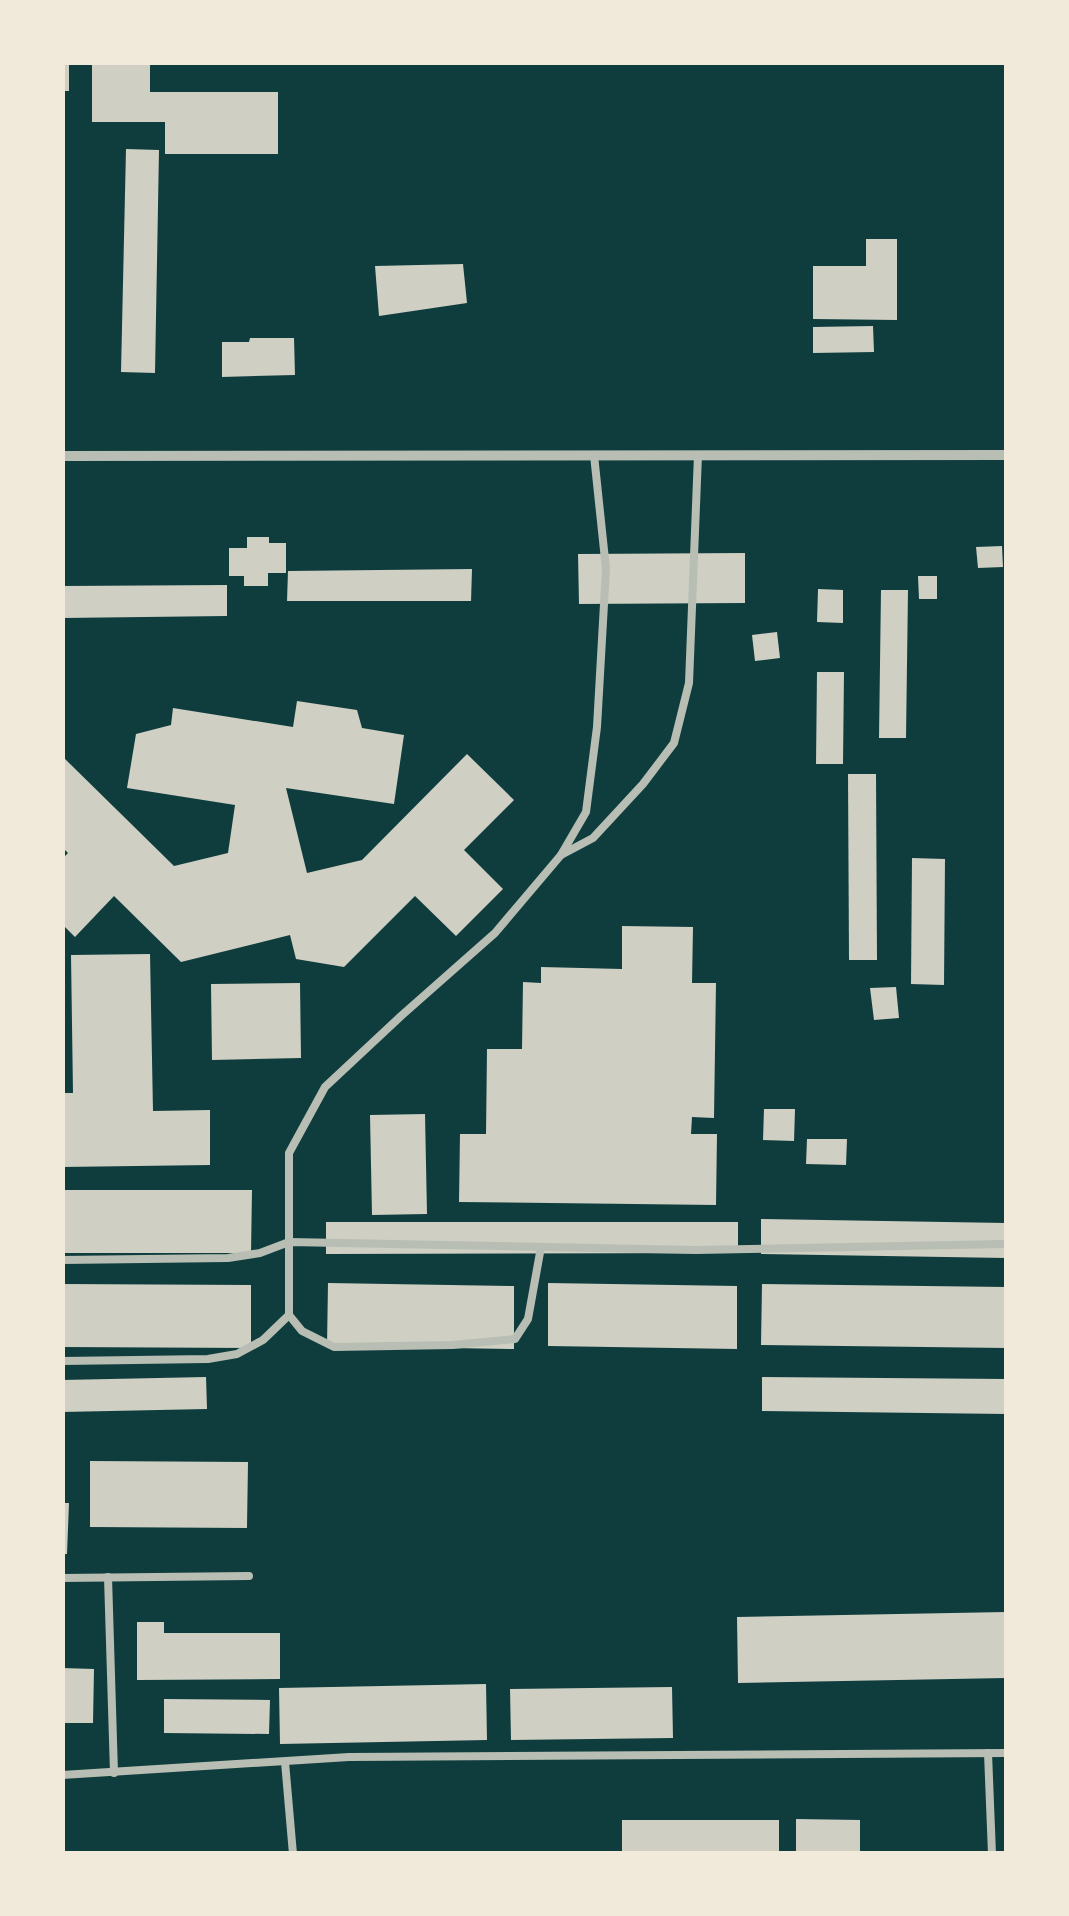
<svg xmlns="http://www.w3.org/2000/svg" width="1069" height="1916" viewBox="0 0 1069 1916" font-family="Mulish,sans-serif">
<style>
.building{fill:#cfcfc3}
.lines{fill:none;stroke-linecap:round;stroke-linejoin:round}
.service{stroke:#b8beb3;stroke-width:8}
.minor{stroke:#b8beb3;stroke-width:10}
</style>
<rect width="100%" height="100%" fill="#0f3d3e"/>
<!-- building -->
<g class="building">
<rect x="62" y="62" width="7" height="29"/>
<path d="M92,62H150V92H278V154H165V122H92Z"/>
<path d="M126,149L159,150L155,373L121,372Z"/>
<path d="M866,239H897V320L813,319V266H866Z"/>
<path d="M463,264L467,303L379,316L375,266Z"/>
<path d="M873,326L874,352L813,353V327Z"/>
<path d="M250,338H294L295,375L222,377V342H249Z"/>
<path d="M247,537H269V543H286V573H268V586H244V576H229V548H247Z"/>
<path d="M1002,546L1003,567L978,568L976,547Z"/>
<path d="M745,553V603L579,604L578,554Z"/>
<path d="M472,569L471,601H287L288,571Z"/>
<path d="M918,576H937V599H919Z"/>
<path d="M227,585V616L62,618V586Z"/>
<path d="M818,589L843,590V623L817,622Z"/>
<path d="M881,590H908L906,738H879Z"/>
<path d="M777,632L780,658L755,661L752,635Z"/>
<path d="M817,672H844L843,764H816Z"/>
<path d="M297,701L357,710L362,728L404,735L394,804L286,788L307,873L362,860L467,754L514,800L464,850L503,889L456,936L415,896L344,967L296,959L290,935L181,962L114,896L75,937L62,924V859L68,853L62,847V756L174,866L228,853L235,805L127,788L136,734L171,725L173,708L293,727Z"/>
<path d="M848,774H876L877,960H849Z"/>
<path d="M912,858L945,859L944,985L911,984Z"/>
<path d="M622,926L693,927L692,983H716L714,1118L692,1117L691,1134H717L716,1205L459,1202L460,1134H486L487,1049H522L523,982L541,983V967L622,969Z"/>
<path d="M150,954L153,1111L210,1110V1165L62,1167V1093H73L71,955Z"/>
<path d="M300,983L301,1058L212,1060L211,984Z"/>
<path d="M896,987L899,1018L874,1020L870,988Z"/>
<path d="M764,1109H795L794,1141L763,1140Z"/>
<path d="M425,1114L427,1214L372,1215L370,1115Z"/>
<path d="M807,1139H847L846,1165L806,1164Z"/>
<path d="M62,1190H252L251,1253H62Z"/>
<path d="M761,1219L1006,1223V1258L761,1254Z"/>
<path d="M326,1222H738V1253L326,1254Z"/>
<path d="M328,1283L514,1286V1349L327,1346Z"/>
<path d="M548,1283L737,1286V1349L548,1346Z"/>
<path d="M62,1284L251,1285V1348L62,1347Z"/>
<path d="M762,1284L1006,1287V1348L761,1345Z"/>
<path d="M206,1377L207,1409L62,1412V1380Z"/>
<path d="M762,1377L1006,1379V1414L762,1411Z"/>
<path d="M90,1461L248,1462L247,1528L90,1527Z"/>
<path d="M62,1503H69L67,1554H62Z"/>
<path d="M1006,1612V1678L738,1683L737,1617Z"/>
<path d="M137,1622H164V1633H280V1679L137,1680Z"/>
<path d="M62,1668L94,1669L93,1723H62Z"/>
<path d="M486,1684L487,1740L280,1744L279,1688Z"/>
<path d="M672,1687L673,1738L511,1740L510,1689Z"/>
<path d="M164,1699L270,1700L269,1734L164,1733Z"/>
<path d="M796,1819L860,1820V1854H796Z"/>
<rect x="622" y="1820" width="157" height="34"/>
</g>
<g class="lines">
<!-- service -->
<g class="service">
<path d="M561,855L593,838L643,784L674,743L689,683L698,455"/>
<path d="M541,1247L528,1319L515,1339L453,1345L334,1347L302,1331L289,1315V1153L325,1087L401,1016L495,933L561,855L586,812L597,727L606,569L594,455"/>
<path d="M62,1260L228,1258L260,1253L289,1242L695,1250L1003,1244"/>
<path d="M62,1361L208,1359L237,1354L263,1340L289,1315"/>
<path d="M108,1577L114,1773"/>
<path d="M62,1578L249,1576"/>
<path d="M988,1753L992,1854"/>
<path d="M285,1762L293,1854"/>
<path d="M62,1775L349,1757L1006,1753"/>
</g>
<!-- minor -->
<path class="minor" d="M62,456L1006,455"/>
</g>
<!-- border -->
<rect width="1069" height="1916" fill="none" stroke="#f1e9da" stroke-width="130"/>
</svg>
